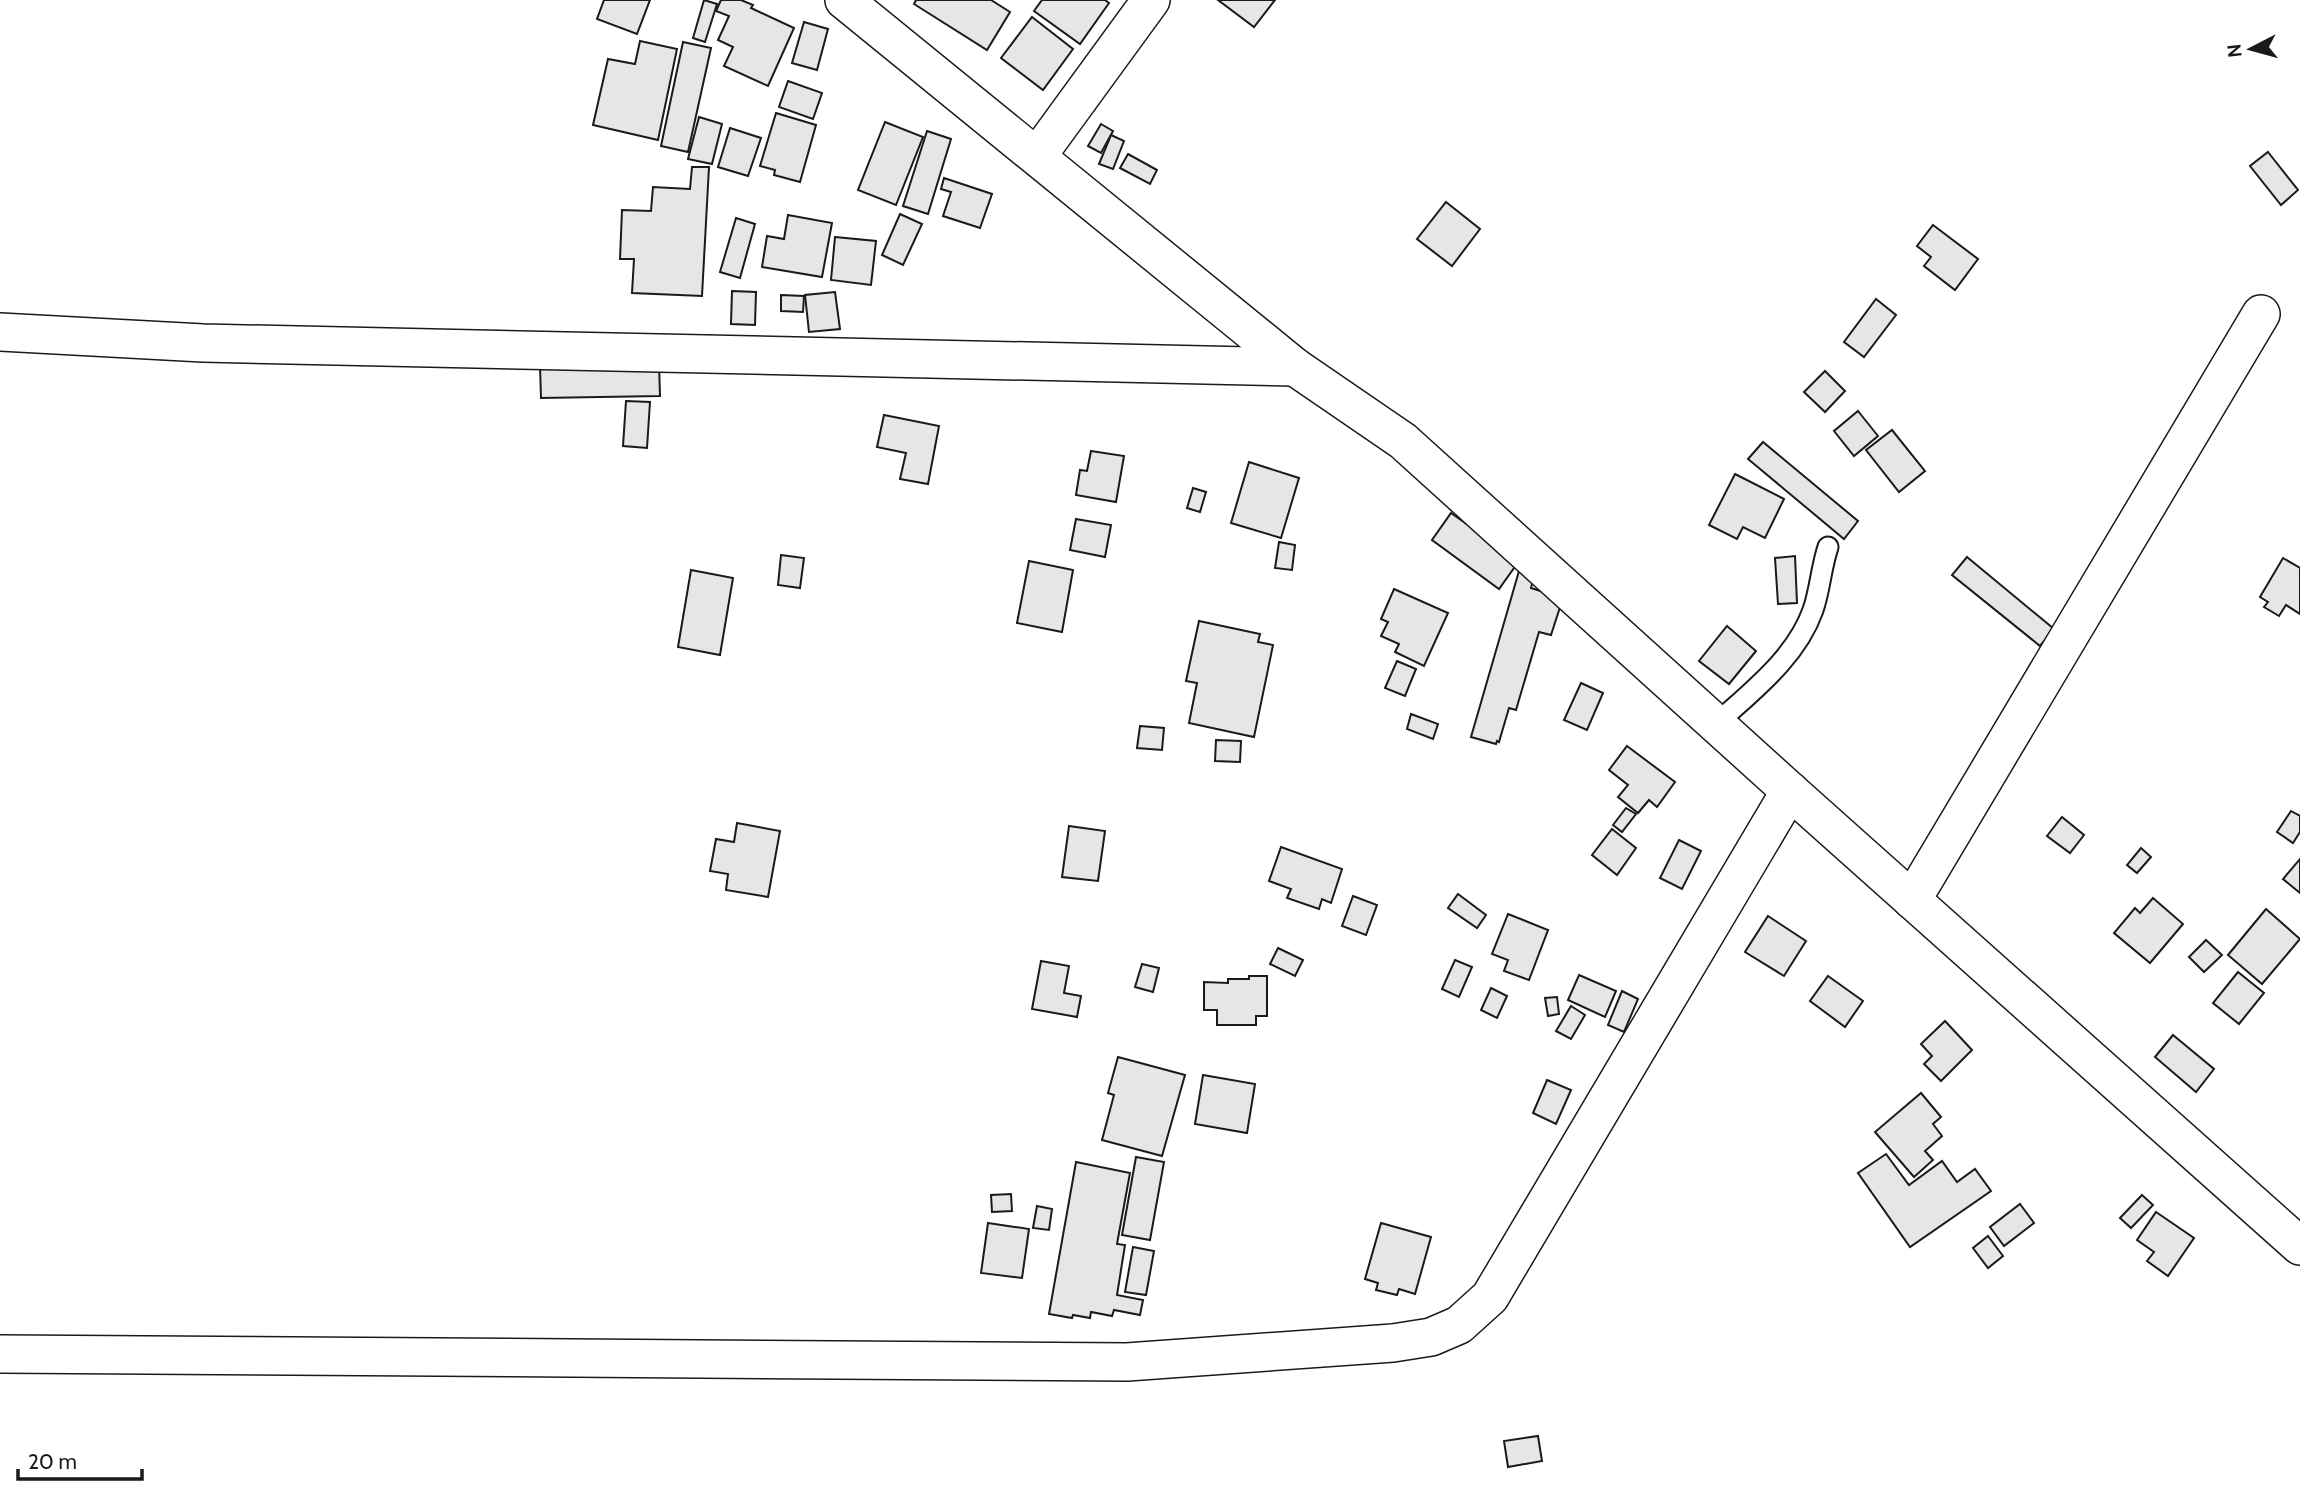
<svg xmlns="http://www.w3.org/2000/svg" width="2300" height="1497" viewBox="0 0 2300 1497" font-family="Cabin,sans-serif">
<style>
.building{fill:#e6e6e6;stroke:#1a1a1a;stroke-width:2}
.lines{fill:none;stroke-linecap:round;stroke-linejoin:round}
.service-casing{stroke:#1a1a1a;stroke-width:23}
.minor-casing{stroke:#1a1a1a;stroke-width:40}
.service{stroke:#fff;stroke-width:19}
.minor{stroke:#fff;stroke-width:37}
</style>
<rect width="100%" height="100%" fill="#fff"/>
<!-- building -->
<g class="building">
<path d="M604,0H650L637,34L597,19Z"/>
<path d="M704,0L717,4L705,42L693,38Z"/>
<path d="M721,0H741L753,5L751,8L794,28L768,86L724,66L733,47L718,40L729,16L716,11Z"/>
<path d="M916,0H991L1010,12L987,50L914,4Z"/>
<path d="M1042,0H1105L1109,3L1080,44L1034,11Z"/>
<path d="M1218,0H1275L1254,27Z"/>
<path d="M1032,17L1073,49L1043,90L1001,58Z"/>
<path d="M804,22L828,29L817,70L792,63Z"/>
<path d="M640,41L677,49L658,140L593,125L608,59L635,64Z"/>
<path d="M683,42L711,48L688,152L661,146Z"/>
<path d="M788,81L822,93L813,119L779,107Z"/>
<path d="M776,113L816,125L800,182L774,175L775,170L760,166Z"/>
<path d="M699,117L722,124L712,164L688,159Z"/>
<path d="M885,122L923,137L896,205L858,190Z"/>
<path d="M1101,124L1113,131L1101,153L1088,146Z"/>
<path d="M730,128L761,138L748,176L718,167Z"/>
<path d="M927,131L951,139L928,214L903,206Z"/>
<path d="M1111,135L1124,141L1113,169L1099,164Z"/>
<path d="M2268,152L2298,190L2281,205L2250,166Z"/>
<path d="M1128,154L1157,170L1150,184L1120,168Z"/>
<path d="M692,167H709L702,296L632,293L634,259H620L622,210L651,211L653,187L690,189Z"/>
<path d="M944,178L992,194L980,228L943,216L951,192L941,189Z"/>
<path d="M1446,202L1480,229L1452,266L1417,239Z"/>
<path d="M900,214L922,224L903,265L882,255Z"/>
<path d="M788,215L832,223L822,277L762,267L767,236L784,239Z"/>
<path d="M736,218L755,224L740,278L720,272Z"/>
<path d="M1933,225L1978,259L1955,290L1924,266L1931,257L1917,246Z"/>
<path d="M835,237L876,241L871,285L831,280Z"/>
<path d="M732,291L756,292L755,325L731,324Z"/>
<path d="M835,292L840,329L809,332L805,295Z"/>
<path d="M781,295L804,296L803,312L781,311Z"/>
<path d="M1876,299L1896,315L1864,357L1844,342Z"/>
<path d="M659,363L660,396L541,398L540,366Z"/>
<path d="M1825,371L1845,391L1825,412L1804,392Z"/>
<path d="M626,401L650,402L647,448L623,446Z"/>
<path d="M1858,411L1878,436L1854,456L1834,431Z"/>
<path d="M884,415L939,426L928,484L900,479L906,453L877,447Z"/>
<path d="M1892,430L1925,471L1899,492L1866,450Z"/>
<path d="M1763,442L1858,521L1844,539L1748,459Z"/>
<path d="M1091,451L1124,456L1116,502L1076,495L1080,470L1087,471Z"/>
<path d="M1249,462L1299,478L1281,538L1231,523Z"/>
<path d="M1735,474L1784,499L1765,538L1743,527L1737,539L1709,525Z"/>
<path d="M1193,488L1206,492L1200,512L1187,508Z"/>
<path d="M1451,513L1519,561L1499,589L1432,540Z"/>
<path d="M1076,519L1111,525L1105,557L1070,550Z"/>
<path d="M1279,542L1295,545L1292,570L1275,568Z"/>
<path d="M781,555L804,558L800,588L778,585Z"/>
<path d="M1795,556L1797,603L1778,604L1775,558Z"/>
<path d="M1967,557L2054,629L2040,646L1952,575Z"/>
<path d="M2283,558L2300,568V614L2286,605L2279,616L2264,607L2268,602L2260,597Z"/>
<path d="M1029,561L1073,570L1062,632L1017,623Z"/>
<path d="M691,570L733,578L720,655L678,647Z"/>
<path d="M1519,571L1534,576L1531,588L1563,598L1551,635L1539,632L1516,710L1509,708L1499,742L1497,741L1496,744L1471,737Z"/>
<path d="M1394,589L1448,613L1424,666L1395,652L1399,644L1381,636L1388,622L1381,619Z"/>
<path d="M1199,621L1260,634L1258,642L1273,645L1254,737L1189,723L1197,683L1186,681Z"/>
<path d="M1727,626L1756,651L1729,684L1699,661Z"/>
<path d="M1397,661L1416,669L1405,696L1385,688Z"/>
<path d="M1581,683L1603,693L1587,730L1564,720Z"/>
<path d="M1411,714L1438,724L1433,739L1407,729Z"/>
<path d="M1140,726L1164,728L1162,750L1137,748Z"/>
<path d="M1216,740L1241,741L1240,762L1215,761Z"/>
<path d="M1627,746L1675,782L1657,807L1649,800L1638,813L1618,797L1628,785L1609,770Z"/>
<path d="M1626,808L1636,814L1622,832L1613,825Z"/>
<path d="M2291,811L2300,816V832L2293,843L2277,832Z"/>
<path d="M2062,817L2084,835L2070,853L2047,836Z"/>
<path d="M737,823L780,831L768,897L726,890L728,874L710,871L716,839L734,842Z"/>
<path d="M1069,826L1105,831L1098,881L1062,877Z"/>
<path d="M1612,829L1636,848L1617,875L1592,855Z"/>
<path d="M1679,840L1701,851L1682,889L1660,878Z"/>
<path d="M1281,847L1342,869L1331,903L1322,899L1319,909L1287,898L1291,889L1269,881Z"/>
<path d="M2141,848L2151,857L2137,873L2127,865Z"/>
<path d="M2300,859V893L2283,879Z"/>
<path d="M1458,894L1486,915L1477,928L1448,908Z"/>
<path d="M1353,896L1377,905L1366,935L1342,926Z"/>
<path d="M2153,898L2183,924L2150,963L2114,933L2135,908L2140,913Z"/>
<path d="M2266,909L2300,939L2262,984L2228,955Z"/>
<path d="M1508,914L1548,930L1529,980L1504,971L1508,960L1492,954Z"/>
<path d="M1768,916L1806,941L1784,976L1745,952Z"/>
<path d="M2206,940L2222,955L2204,972L2189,957Z"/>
<path d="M1278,948L1303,960L1295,976L1270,964Z"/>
<path d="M1455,960L1472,967L1459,997L1442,989Z"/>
<path d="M1041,961L1069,966L1064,993L1081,996L1077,1017L1032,1009Z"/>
<path d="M1142,964L1159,968L1153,992L1135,987Z"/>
<path d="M2238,972L2264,993L2239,1024L2213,1003Z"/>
<path d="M1579,975L1616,991L1605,1017L1568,1000Z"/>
<path d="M1249,976H1267V1016H1256V1025H1217V1010H1204V982L1228,983V979H1249Z"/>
<path d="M1828,976L1863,1001L1845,1027L1810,1001Z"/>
<path d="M1491,988L1507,996L1497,1018L1481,1010Z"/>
<path d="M1622,991L1638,999L1624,1032L1608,1025Z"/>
<path d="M1557,997L1559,1014L1548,1016L1545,998Z"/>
<path d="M1571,1006L1585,1015L1571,1039L1556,1031Z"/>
<path d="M1945,1021L1972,1050L1941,1081L1924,1064L1932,1056L1921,1044Z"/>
<path d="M2173,1035L2214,1069L2196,1092L2155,1057Z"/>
<path d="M1118,1057L1185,1075L1162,1156L1102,1140L1114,1095L1108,1093Z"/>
<path d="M1203,1075L1255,1084L1247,1133L1195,1124Z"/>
<path d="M1547,1080L1571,1090L1556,1124L1533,1113Z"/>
<path d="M1921,1093L1941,1117L1933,1124L1942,1136L1925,1151L1933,1160L1914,1177L1875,1132Z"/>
<path d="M1886,1154L1909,1185L1942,1161L1957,1182L1975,1169L1991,1191L1910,1247L1858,1173Z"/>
<path d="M1136,1157L1164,1162L1150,1240L1122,1235Z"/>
<path d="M1076,1162L1130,1173L1117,1244L1125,1245L1117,1295L1143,1300L1140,1315L1114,1310L1112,1316L1091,1312L1090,1318L1073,1315L1072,1318L1049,1314Z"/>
<path d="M1011,1194L1012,1211L992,1212L991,1195Z"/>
<path d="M2142,1195L2153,1205L2131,1228L2120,1218Z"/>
<path d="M2020,1204L2034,1223L2004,1246L1990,1227Z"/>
<path d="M1037,1206L1052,1209L1049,1230L1033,1228Z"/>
<path d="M2156,1212L2194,1238L2168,1276L2147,1261L2154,1252L2137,1240Z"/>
<path d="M988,1223L1029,1229L1022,1278L981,1273Z"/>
<path d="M1381,1223L1431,1237L1415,1294L1399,1289L1397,1295L1376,1290L1378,1283L1365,1279Z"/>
<path d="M1988,1236L2003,1256L1988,1268L1973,1248Z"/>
<path d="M1133,1247L1154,1251L1146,1295L1125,1292Z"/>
<path d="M1538,1436L1542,1461L1508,1467L1504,1441Z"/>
</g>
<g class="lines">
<defs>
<path id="service" d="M1716,724C1752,691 1796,658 1813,610C1820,590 1821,568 1828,547"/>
<g id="minor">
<path d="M844,0L1295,367L1403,441L1790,791L2300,1246"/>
<path d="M1038,155L1151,0"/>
<path d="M0,332L203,343L1295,367"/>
<path d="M1912,900L2261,314"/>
<path d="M0,1354L1127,1362L1393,1343L1431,1337L1459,1325L1490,1297L1790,791"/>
</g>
</defs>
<!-- service casing -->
<use href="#service" class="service-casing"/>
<!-- minor casing -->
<use href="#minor" class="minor-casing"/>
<!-- service -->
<use href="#service" class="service"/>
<!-- minor -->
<use href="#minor" class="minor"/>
</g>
<!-- north arrow -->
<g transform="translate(2251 49) rotate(264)" stroke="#ffffff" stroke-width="5" paint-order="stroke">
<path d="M0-5L12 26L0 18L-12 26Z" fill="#1a1a1a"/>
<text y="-10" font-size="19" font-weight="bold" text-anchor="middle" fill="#1a1a1a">N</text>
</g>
<!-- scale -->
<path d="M18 1469v10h124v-10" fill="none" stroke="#1a1a1a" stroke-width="3.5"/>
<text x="28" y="1469" font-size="21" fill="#1a1a1a" stroke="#ffffff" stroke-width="5" paint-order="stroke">20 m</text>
</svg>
